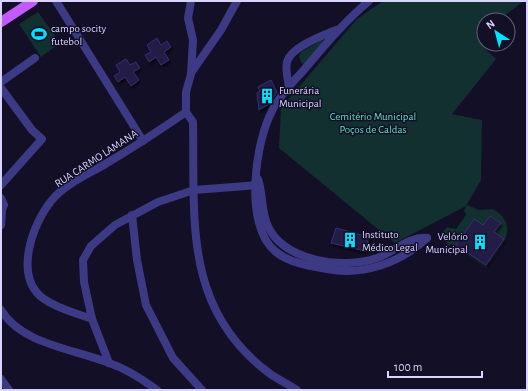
<svg xmlns="http://www.w3.org/2000/svg" width="528" height="391" viewBox="0 0 528 391" font-family="'Alegreya Sans',sans-serif">
<style>
.green{fill:#12302f}
.building{fill:#241b47;stroke:#3b2d73;filter:url(#shadow)}
.lines{fill:none;stroke-linecap:round;stroke-linejoin:round}
.minor{stroke:#3d3a85;stroke-width:8}
.primary{stroke:#c25bff;stroke-width:10}
.labels{text-anchor:middle;stroke-width:3;stroke-linejoin:round;paint-order:stroke}
.poi-label{font-size:11px;fill:#d9d4ff;stroke:#130f26;text-anchor:start}
.park-label{font-size:11px;fill:#5fe0c0;stroke:#130f26}
.street-label{font-size:11px;fill:#d9d4ff;stroke:#130f26}
</style>
<defs>
<filter id="shadow"><feDropShadow dx="1.5" dy="2.5" stdDeviation="1" flood-color="#0009"/></filter>
</defs>
<rect width="100%" height="100%" fill="#130f26"/>
<!-- green -->
<g class="green">
<path d="M383,1H524L504,16L501,20H484V44H486L484,48L496,59L452,114L482,120L481,180L466,206L395,243L279,148L281,108L357,19Z"/>
<path d="M38,12L60,43L41,57L19,24Z"/>
<path d="M322,40L324,43L308,62L302,64L299,57L301,52Z"/>
<path d="M467,205L479,210L493,209C522,226 500,250 486,268L451,244L449,246L441,234L447,227L456,229L466,215L464,210Z"/>
</g>
<!-- building -->
<g class="building">
<path d="M157,38L161,45L167,41L171,47L164,52L169,60L161,65L156,57L149,62L145,55L151,52L147,45Z"/>
<path d="M126,59L130,65L136,62L140,68L133,72L139,80L131,86L125,77L118,82L114,76L120,72L116,65Z"/>
<path d="M271,80L277,92L269,104L259,110L257,93L260,91L258,87Z"/>
<path d="M490,216L501,223L494,232L504,239L486,265L456,245L474,219L483,225Z"/>
<path d="M336,228L369,237L365,251L331,243Z"/>
</g>
<g class="lines">
<!-- minor -->
<g class="minor">
<path d="M56,1L143,141"/>
<path d="M191,1L188,18L193,40L191,74L186,92V112L193,122C195,217 182,308 269,373C277,379 288,384 297,390"/>
<path d="M369,1C344,22 324,46 303,71C292,83 280,95 273,109C255,141 243,226 276,252C290,263 310,266 327,269C363,276 400,263 427,238"/>
<path d="M191,73L221,30L237,1"/>
<path d="M1,82L35,58"/>
<path d="M289,87C288,79 285,70 287,62C291,47 322,36 336,30"/>
<path d="M1,88L32,130L42,139L1,185"/>
<path d="M258,179C263,193 261,209 267,224C281,261 343,270 377,258C394,252 409,236 427,238"/>
<path d="M1,198L4,205L1,212"/>
<path d="M132,215L137,260L146,305L173,358L202,390"/>
<path d="M1,225L2,211"/>
<path d="M1,310C21,344 74,349 109,363C127,369 142,379 157,390"/>
<path d="M92,319C76,313 58,309 44,299C13,277 32,224 52,200C65,184 89,174 107,163C134,147 160,130 186,112"/>
<path d="M109,363L92,319L84,282L83,260L91,246L115,225L158,202L194,190L258,185"/>
<path d="M1,379L9,390"/>
</g>
<!-- primary -->
<path class="primary" d="M1,22L33,1"/>
</g>
<!-- icons -->
<defs>
<symbol id="stadium-bare" viewBox="-9 -9 18 18"><path d="M0-5a6.5 5 0 1 0 0 10a6.5 5 0 1 0 0-10ZM-3.5-1.8h7v3.6h-7Z" fill="#00e5ff" stroke="#130f26" stroke-width="2.5" paint-order="stroke"/></symbol>
<symbol id="building-bare" viewBox="-9 -9 18 18"><path d="M-4-6H4V6H1V3H-1V6H-4ZM-2.5-4.3h1.7v1.8h-1.7ZM.8-4.3h1.7v1.8H.8ZM-2.5-1h1.7V.8h-1.7ZM.8-1h1.7V.8H.8Z" fill="#00e5ff" stroke="#130f26" stroke-width="2.5" paint-order="stroke"/></symbol>
</defs>
<g fill-rule="evenodd">
<use href="#stadium-bare" x="28" y="23" width="22" height="22"/>
<use href="#building-bare" x="256" y="85" width="22" height="22"/>
<use href="#building-bare" x="339" y="229" width="22" height="22"/>
<use href="#building-bare" x="469" y="231" width="22" height="22"/>
</g>
<g class="labels">
<!-- poi labels -->
<g class="poi-label">
<text x="51" y="32">campo socity<tspan x="51" dy="13">futebol</tspan></text>
<text x="279" y="94">Funerária<tspan x="279" dy="13">Municipal</tspan></text>
<text x="362" y="238">Instituto<tspan x="362" dy="13">Médico Legal</tspan></text>
<text x="468" y="240" text-anchor="end">Velório<tspan x="468" dy="13">Municipal</tspan></text>
</g>
<!-- park labels -->
<g class="park-label">
<text x="373" y="120">Cemitério Municipal<tspan x="373" dy="13">Poços de Caldas</tspan></text>
</g>
<!-- street labels -->
<g class="street-label">
<text transform="translate(96 158) rotate(-33)" y="4">RUA CARMO LAMANA</text>
</g>
</g>
<!-- border -->
<rect width="528" height="391" fill="none" stroke="#d9d4ff" stroke-width="4"/>
<!-- north arrow -->
<g transform="translate(496 32) rotate(324)"><circle r="19" fill="#130f26" stroke="#625e7d"/>
<path d="M0-3L7 15L0 10L-7 15Z" fill="#00e5ff"/>
<text y="-6" font-size="11" font-weight="bold" text-anchor="middle" fill="#d9d4ff">N</text>
</g>
<!-- scale -->
<path d="M388 371v6h94v-6" fill="none" stroke="#d9d4ff" stroke-width="2"/>
<text x="394" y="371" font-size="12" fill="#d9d4ff" stroke="#130f26" stroke-width="3" paint-order="stroke">100 m</text>
</svg>
